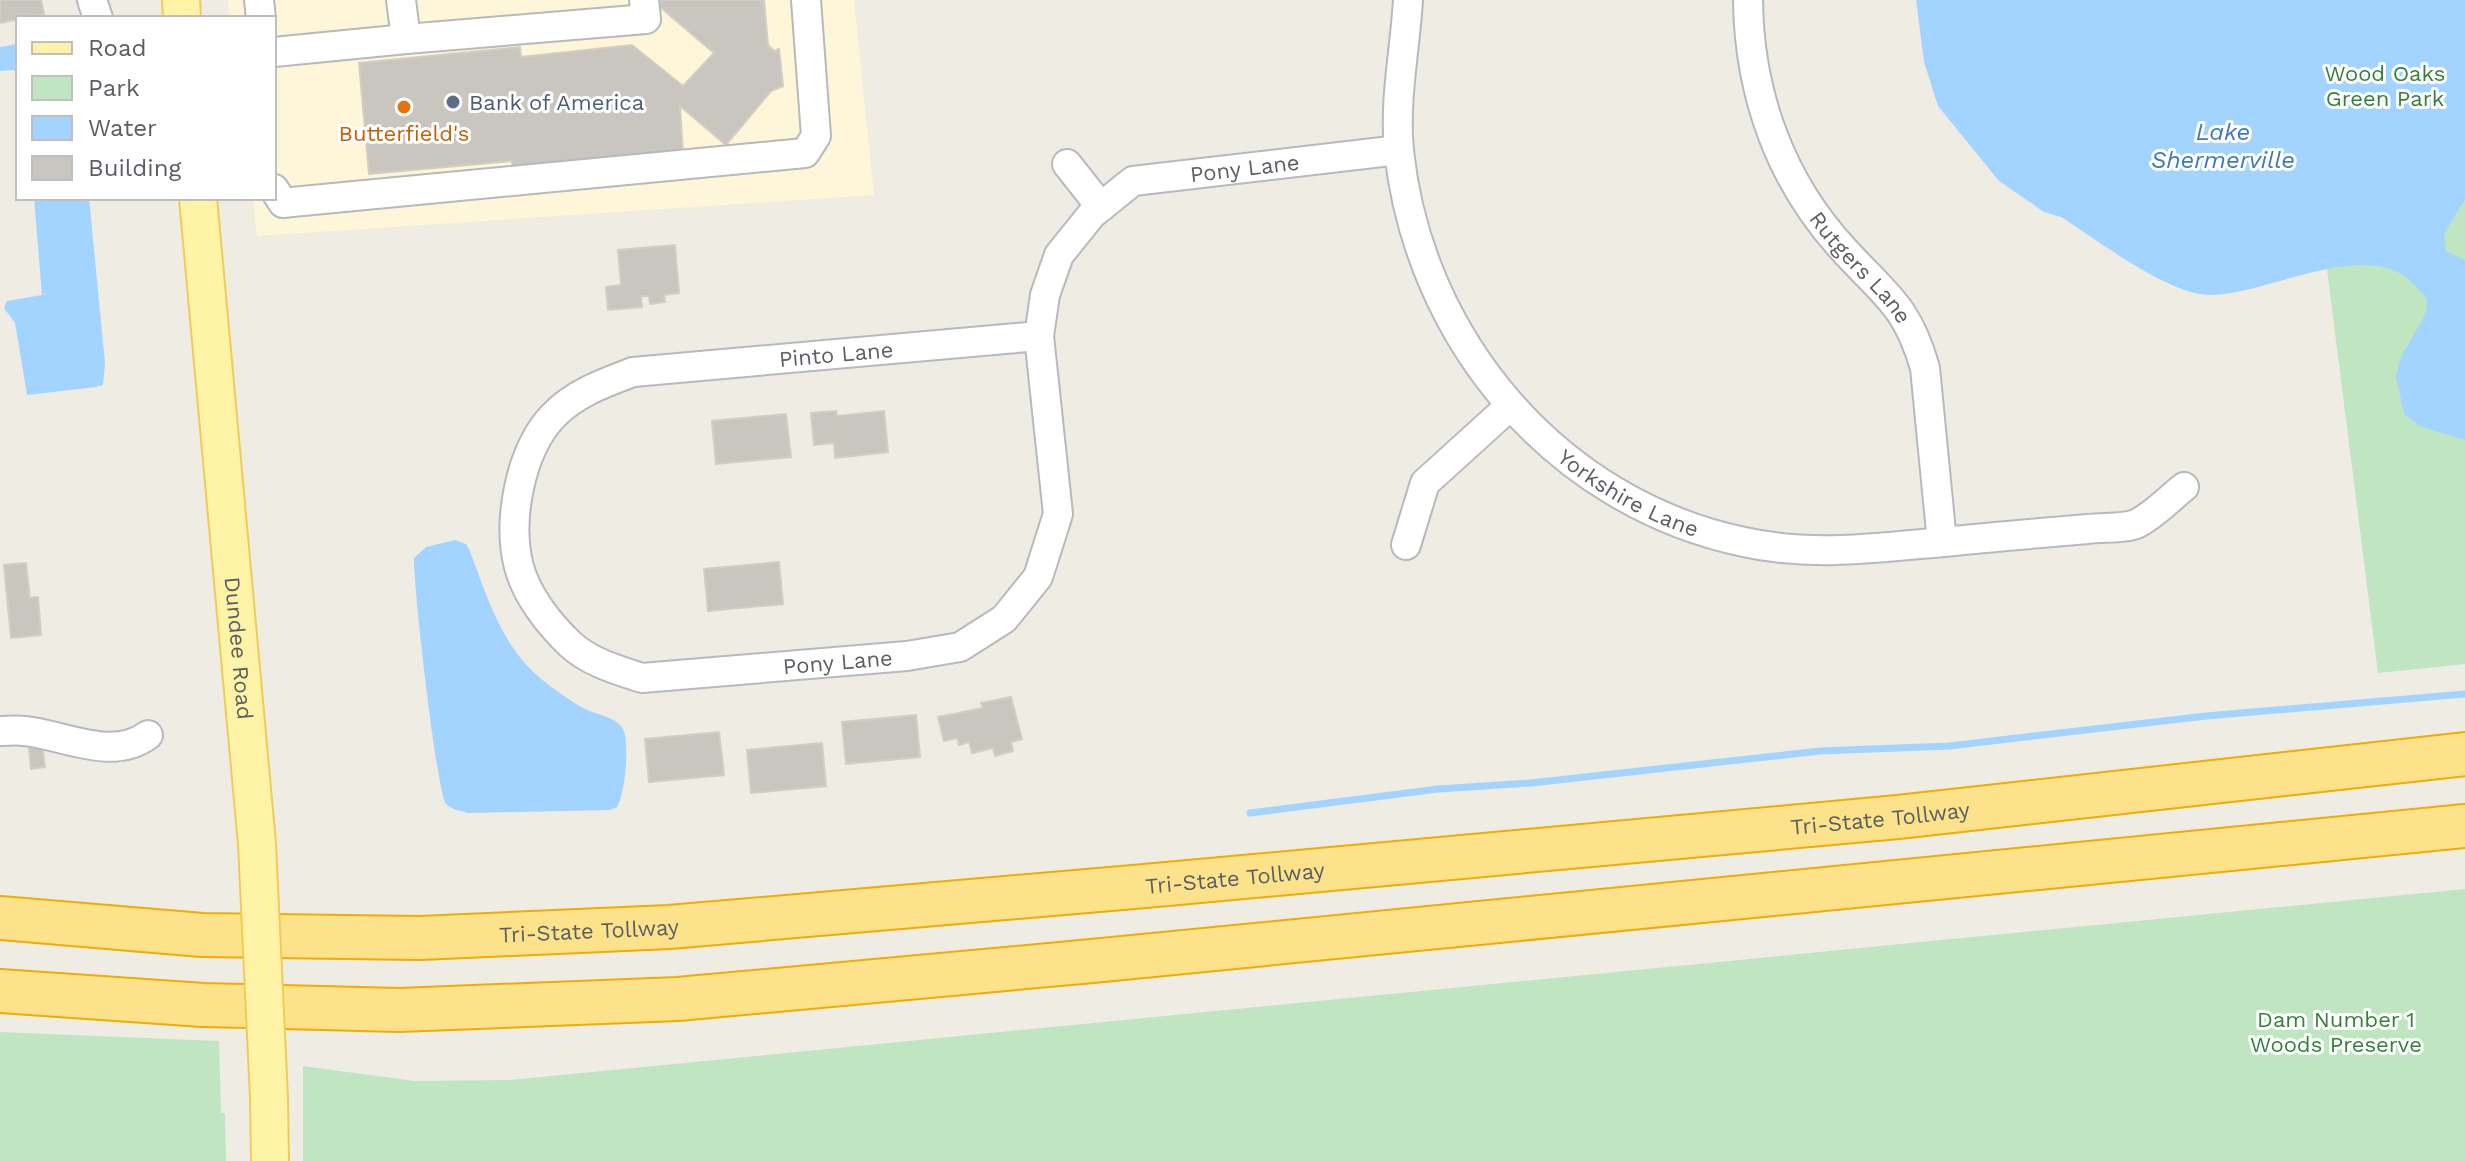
<svg xmlns="http://www.w3.org/2000/svg" width="2465" height="1161" viewBox="0 0 2465 1161" font-family="'Work Sans',sans-serif">
<style>
.commercial{fill:#fef6d8}
.green{fill:#bfe6c1}
.water{fill:#a2d4ff}
.lines{fill:none;stroke-linecap:round;stroke-linejoin:round}
.stream{stroke:#a2d4ff;stroke-width:7}
.building{fill:#c9c6c0;stroke:#d3cec1;stroke-width:2}
.minor-casing{stroke:#b6b9bd;stroke-width:32}
.major-casing{stroke:#f1cb59;stroke-width:40}
.highway-casing{stroke:#f0ac01;stroke-width:46}
.minor{stroke:#fff;stroke-width:28}
.major{stroke:#fff3a7;stroke-width:36}
.highway{stroke:#fce38b;stroke-width:42}
.major-bridge-casing{stroke:#f1cb59;stroke-width:40;stroke-linecap:butt}
.major-bridge{stroke:#fff3a7;stroke-width:36}
.service-dot{fill:#5c6f8a;stroke:#fff;stroke-width:3}
.food-dot{fill:#e8710a;stroke:#fff;stroke-width:3}
.labels{text-anchor:middle;stroke-width:6;stroke-linejoin:round;paint-order:stroke}
.park-label{font-size:22px;fill:#34823a;stroke:#fff}
.service-label{font-size:22px;fill:#4e5e75;stroke:#fff;text-anchor:start}
.food-label{font-size:22px;fill:#c56008;stroke:#fff}
.street-label{font-size:22px;fill:#5b5f64;stroke:#fff}
.water-label{font-size:24px;font-style:italic;fill:#4179b9;stroke:#fff}
</style>
<rect width="100%" height="100%" fill="#eeece3"/>
<!-- commercial -->
<path class="commercial" d="M228,0H854L874,195L257,236L253,198H274V18H230Z"/>
<!-- green -->
<g class="green">
<path d="M2293,0H2465V664L2378,673Z"/>
<path d="M2465,889V1161H303V1066L414,1081L510,1080Z"/>
<path d="M0,1032L219,1041L221,1113H225L226,1161H0Z"/>
</g>
<!-- water -->
<g class="water">
<path d="M1916,0H2465V199L2444,234L2446,251L2465,260V440L2419,426L2404,414L2396,376L2401,357L2426,313L2427,299C2421,292 2414,283 2406,277C2356,242 2266,295 2210,295C2169,295 2097,240 2061,217L2044,212L1999,181L1938,106L1924,62Z"/>
<path d="M18,44V73L13,70L0,71V47Z"/>
<path d="M34,198H89L105,363L103,385L96,387L27,395L15,323L4,308L7,301L42,295Z"/>
<path d="M455,540L466,544L469,549C487,596 500,643 539,677C552,688 570,701 585,709C597,715 615,716 623,729C630,742 625,795 617,807L609,810L469,813C461,811 452,810 446,804C437,793 413,584 414,558L426,547Z"/>
</g>
<g class="lines">
<!-- stream -->
<path class="stream" d="M1250,813L1438,789L1531,783L1820,751L1949,746L2206,716L2465,694"/>
</g>
<!-- building -->
<g class="building">
<path d="M0,0H41L44,14L0,23Z"/>
<path d="M660,0H764L768,45L774,51L779,49L783,86L771,91L726,145L680,106L683,154L513,171L512,161L369,174L359,63L520,47L521,57L632,45L683,86L714,53L660,7Z"/>
<path d="M675,245L679,293L664,295L665,302L650,304L649,296H641L642,307L608,310L606,287L621,285L618,250Z"/>
<path d="M836,411L837,416L884,411L888,452L835,458L834,443L814,445L811,413Z"/>
<path d="M786,414L791,457L716,464L712,421Z"/>
<path d="M779,562L783,604L708,611L704,569Z"/>
<path d="M26,563L30,598L38,597L41,635L11,638L4,565Z"/>
<path d="M1011,697L1022,739L1011,742L1013,751L995,756L993,748L972,753L969,742L959,745L957,738L944,741L938,717L983,708L981,703Z"/>
<path d="M916,715L920,757L846,764L842,722Z"/>
<path d="M719,732L724,775L649,782L645,739Z"/>
<path d="M822,743L826,786L751,793L747,750Z"/>
<path d="M42,746L45,767L31,769L29,748Z"/>
</g>
<g class="lines">
<defs>
<g id="minor">
<path d="M92,0L98,18"/>
<path d="M259,0L261,18"/>
<path id="s1" d="M1408,0C1405,50 1394,101 1399,151C1419,340 1557,503 1744,542C1811,557 1876,548 1943,542C1992,537 2040,533 2088,529C2102,527 2124,529 2136,524C2153,516 2170,498 2184,487"/>
<path id="s2" d="M1748,0C1749,93 1780,181 1844,250C1885,295 1907,305 1925,368L1942,542"/>
<path d="M406,39L646,19L644,0"/>
<path d="M274,52L406,39L401,0"/>
<path d="M1067,164L1101,207"/>
<path d="M274,189L283,203L292,202L805,153L816,136L806,0"/>
<path id="s3" d="M1039,336L633,372C604,383 575,393 553,416C520,451 507,521 519,567C527,596 549,624 570,644C589,662 617,670 642,678L907,656L960,647L1004,619L1038,577L1058,514L1039,336L1045,295L1059,255L1092,214L1133,181L1399,150"/>
<path d="M1406,545L1425,483L1510,406"/>
<path d="M0,731C8,731 17,730 25,731C64,735 112,762 148,735"/>
</g>
<g id="major">
<path d="M181,0L182,18"/>
<path id="s4" d="M198,198L257,844"/>
<path d="M269,1098L270,1161"/>
</g>
<g id="highway">
<path id="s5" d="M0,918L202,935L420,938L669,927L1145,886L1898,817L2465,754"/>
<path d="M0,991L203,1005L399,1010L678,999L1092,961L2465,826"/>
</g>
</defs>
<!-- minor casing -->
<use href="#minor" class="minor-casing"/>
<!-- major casing -->
<use href="#major" class="major-casing"/>
<!-- highway casing -->
<use href="#highway" class="highway-casing"/>
<!-- minor -->
<use href="#minor" class="minor"/>
<!-- major -->
<use href="#major" class="major"/>
<!-- highway -->
<use href="#highway" class="highway"/>
<defs>
<path id="major-bridge" d="M257,844L269,1098"/>
</defs>
<!-- major-bridge casing -->
<use href="#major-bridge" class="major-bridge-casing"/>
<!-- major-bridge -->
<use href="#major-bridge" class="major-bridge"/>
</g>
<!-- markers -->
<circle class="service-dot" cx="453" cy="102" r="8"/>
<circle class="food-dot" cx="404" cy="107" r="8"/>
<g class="labels">
<!-- park labels -->
<g class="park-label">
<text x="2385" y="81">Wood Oaks<tspan x="2385" dy="25">Green Park</tspan></text>
<text x="2336" y="1027">Dam Number 1<tspan x="2336" dy="25">Woods Preserve</tspan></text>
</g>
<!-- service labels -->
<g class="service-label">
<text x="469" y="110">Bank of America</text>
</g>
<!-- food labels -->
<g class="food-label">
<text x="404" y="141">Butterfield's</text>
</g>
<!-- street labels -->
<g class="street-label">
<text dy="8" stroke="none"><textPath href="#s3" startOffset="1806">Pony Lane</textPath></text>
<text dy="8" stroke="none"><textPath href="#s2" startOffset="298">Rutgers Lane</textPath></text>
<text transform="translate(836 354) rotate(-5)" y="8">Pinto Lane</text>
<text dy="8" stroke="none"><textPath href="#s1" startOffset="582">Yorkshire Lane</textPath></text>
<text dy="8" stroke="none"><textPath href="#s4" startOffset="452">Dundee Road</textPath></text>
<text dy="8" stroke="none"><textPath href="#s3" startOffset="1030">Pony Lane</textPath></text>
<text dy="8" stroke="none"><textPath href="#s5" startOffset="1886">Tri-State Tollway</textPath></text>
<text dy="8" stroke="none"><textPath href="#s5" startOffset="1238">Tri-State Tollway</textPath></text>
<text dy="8" stroke="none"><textPath href="#s5" startOffset="590">Tri-State Tollway</textPath></text>
</g>
<!-- water labels -->
<g class="water-label">
<text x="2223" y="140">Lake<tspan x="2223" dy="28">Shermerville</tspan></text>
</g>
</g>
<!-- legend -->
<rect x="16" y="16" width="260" height="184" fill="#ffffff" stroke="#bdbfc1" stroke-width="2"/>
<rect x="32" y="42" width="40" height="12" fill="#fff3a7" stroke="#bdbfc1" stroke-width="2"/>
<text x="88" y="56" font-size="24" fill="#5b5f64">Road</text>
<rect x="32" y="76" width="40" height="24" fill="#bfe6c1" stroke="#bdbfc1" stroke-width="2"/>
<text x="88" y="96" font-size="24" fill="#5b5f64">Park</text>
<rect x="32" y="116" width="40" height="24" fill="#a2d4ff" stroke="#bdbfc1" stroke-width="2"/>
<text x="88" y="136" font-size="24" fill="#5b5f64">Water</text>
<rect x="32" y="156" width="40" height="24" fill="#c9c6c0" stroke="#bdbfc1" stroke-width="2"/>
<text x="88" y="176" font-size="24" fill="#5b5f64">Building</text>
</svg>
